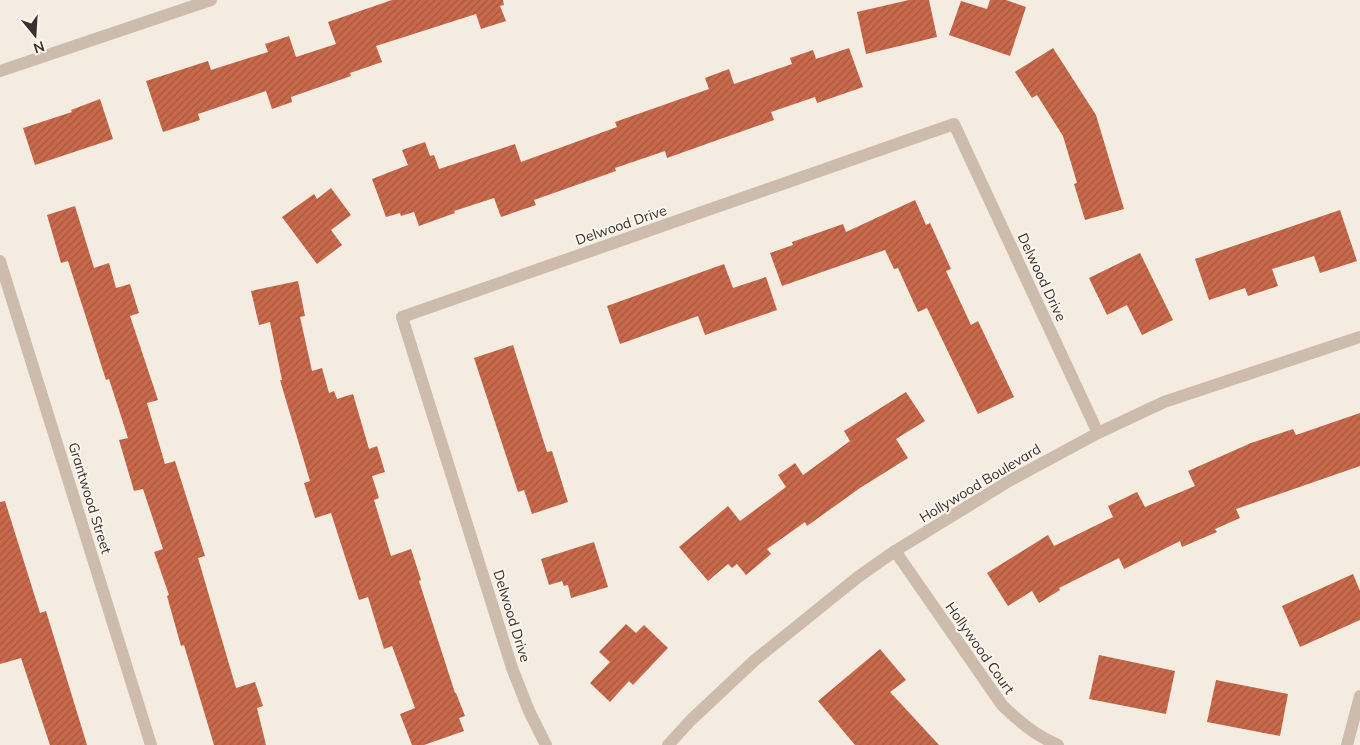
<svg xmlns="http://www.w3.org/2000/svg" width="1360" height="745" viewBox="0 0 1360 745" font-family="Mulish,sans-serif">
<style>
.building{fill:url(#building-hatch)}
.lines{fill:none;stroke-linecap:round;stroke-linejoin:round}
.minor{stroke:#cdbbac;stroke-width:12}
.labels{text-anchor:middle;stroke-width:4;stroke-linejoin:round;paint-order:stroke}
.street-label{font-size:14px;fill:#3b302b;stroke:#fbf5ee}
</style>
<defs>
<pattern id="building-hatch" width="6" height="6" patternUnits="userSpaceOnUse" patternTransform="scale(1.25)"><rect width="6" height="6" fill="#c8694b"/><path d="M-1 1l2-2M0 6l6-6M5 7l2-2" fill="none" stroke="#a4573f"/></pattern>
</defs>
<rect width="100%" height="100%" fill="#f4ebe1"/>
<!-- building -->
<g class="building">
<path d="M392,0H503L504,5L500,6L506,21L481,29L476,14L376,46L382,62L350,73L351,76L291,97L292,102L272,109L266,91L198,114L200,120L163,132L146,81L208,61L211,70L268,52L265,44L289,36L296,57L336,44L328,22Z"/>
<path d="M909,0H929L937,37L866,54L857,12Z"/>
<path d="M990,0H1006L1026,7L1010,56L949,35L961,1L987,9Z"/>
<path d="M849,48L863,87L817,103L815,97L771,112L774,120L667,158L665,151L615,168L616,171L534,200L536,205L501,217L494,198L454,211L455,213L419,226L414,212L401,216L400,213L386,217L372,179L408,165L402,150L425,142L430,156L434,155L439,169L515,144L521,162L617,127L615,122L709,89L705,78L729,69L734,84L792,64L790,58L813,50L816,59Z"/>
<path d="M1053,48L1096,115L1124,209L1085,220L1074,184L1077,183L1063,136L1037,95L1032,98L1015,72Z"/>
<path d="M100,99L113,139L35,165L23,128L72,112L71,110Z"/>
<path d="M331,188L351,215L331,230L342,245L317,264L282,217L314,194L317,199Z"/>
<path d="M915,200L926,225L930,223L951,269L946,271L971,325L978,321L1014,397L978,414L927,308L918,312L898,268L894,269L885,250L782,286L770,253L793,245L792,242L843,224L846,232Z"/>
<path d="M75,206L94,268L109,263L116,288L130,284L139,313L130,316L158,400L147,403L165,464L175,461L205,556L198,558L236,688L255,682L263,706L257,708L266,745H214L184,645L181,646L167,596L169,595L154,552L163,549L143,489L134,491L119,440L128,438L109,379L106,380L68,261L61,263L47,215Z"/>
<path d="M1340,210L1357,261L1320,273L1314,256L1272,269L1278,286L1248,296L1245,288L1209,300L1195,259Z"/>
<path d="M1140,253L1173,320L1142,335L1127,305L1107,315L1089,278Z"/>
<path d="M724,264L733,288L766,277L777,310L705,335L698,316L620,344L607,306Z"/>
<path d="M298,281L305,316L300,317L312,371L322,368L329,393L334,391L337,399L353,394L369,449L377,446L385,472L372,476L379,498L374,500L391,556L411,549L421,580L419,581L455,693H456L465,716L459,718L464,731L424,745H412L400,714L415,708L392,646L384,649L368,597L359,600L331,513L315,518L304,483L310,481L280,380H282L270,322L259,325L251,291Z"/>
<path d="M513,345L547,452L552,451L568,502L532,514L524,490L518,492L474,358Z"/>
<path d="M906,392L925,421L896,439L908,458L860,488L807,526L805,522L767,549L771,554L746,575L737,564L732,568L728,564L708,581L679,547L728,506L740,521L786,487L778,475L795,463L803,475L850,441L844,431Z"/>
<path d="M1360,413V466L1236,509L1240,518L1215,529L1217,532L1182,547L1180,541L1124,569L1119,558L1059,588L1060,590L1039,603L1032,591L1008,606L987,573L1048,535L1054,546L1113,517L1108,506L1137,492L1145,507L1195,486L1188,471L1251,443L1293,429L1296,435Z"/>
<path d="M5,501L40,613L46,611L87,745H50L21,658L0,664V502Z"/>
<path d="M594,542L608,587L571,598L568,585L564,586L562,581L549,585L541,559Z"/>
<path d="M1353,574L1360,591V620L1300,647L1282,606Z"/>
<path d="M626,624L636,633L644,625L668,648L633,685L629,681L610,702L590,683L610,662L599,652Z"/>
<path d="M880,649L906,680L890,692L939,745H855L818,701Z"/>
<path d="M1099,655L1175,671L1166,714L1089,699Z"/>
<path d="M1216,680L1288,694L1280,736L1207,722Z"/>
</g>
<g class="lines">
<!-- minor -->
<g class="minor">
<path d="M0,71L211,0"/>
<path d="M0,261L151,745"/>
<path d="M895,551L1002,705C1019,722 1036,736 1058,745"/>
<path d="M546,745L529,711L512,668L402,317L954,124L1098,433"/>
<path d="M668,745L691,720L755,660L858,577L895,551L1009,481L1098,433L1164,402L1360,337"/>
<path d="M1347,745L1360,696"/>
</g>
</g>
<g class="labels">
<!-- street labels -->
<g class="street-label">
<text transform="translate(621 225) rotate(-19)" y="5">Delwood Drive</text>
<text transform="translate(1042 277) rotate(65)" y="5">Delwood Drive</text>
<text transform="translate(980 483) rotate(-31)" y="5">Hollywood Boulevard</text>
<text transform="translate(90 498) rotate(73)" y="5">Grantwood Street</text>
<text transform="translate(512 616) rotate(73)" y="5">Delwood Drive</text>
<text transform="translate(980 648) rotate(55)" y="5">Hollywood Court</text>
</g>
</g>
<!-- north arrow -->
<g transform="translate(35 35) rotate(162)" stroke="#fbf5ee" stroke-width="4" paint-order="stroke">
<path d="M0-4L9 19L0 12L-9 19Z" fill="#3b302b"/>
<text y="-8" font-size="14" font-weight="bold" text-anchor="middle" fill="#3b302b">N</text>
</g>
</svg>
